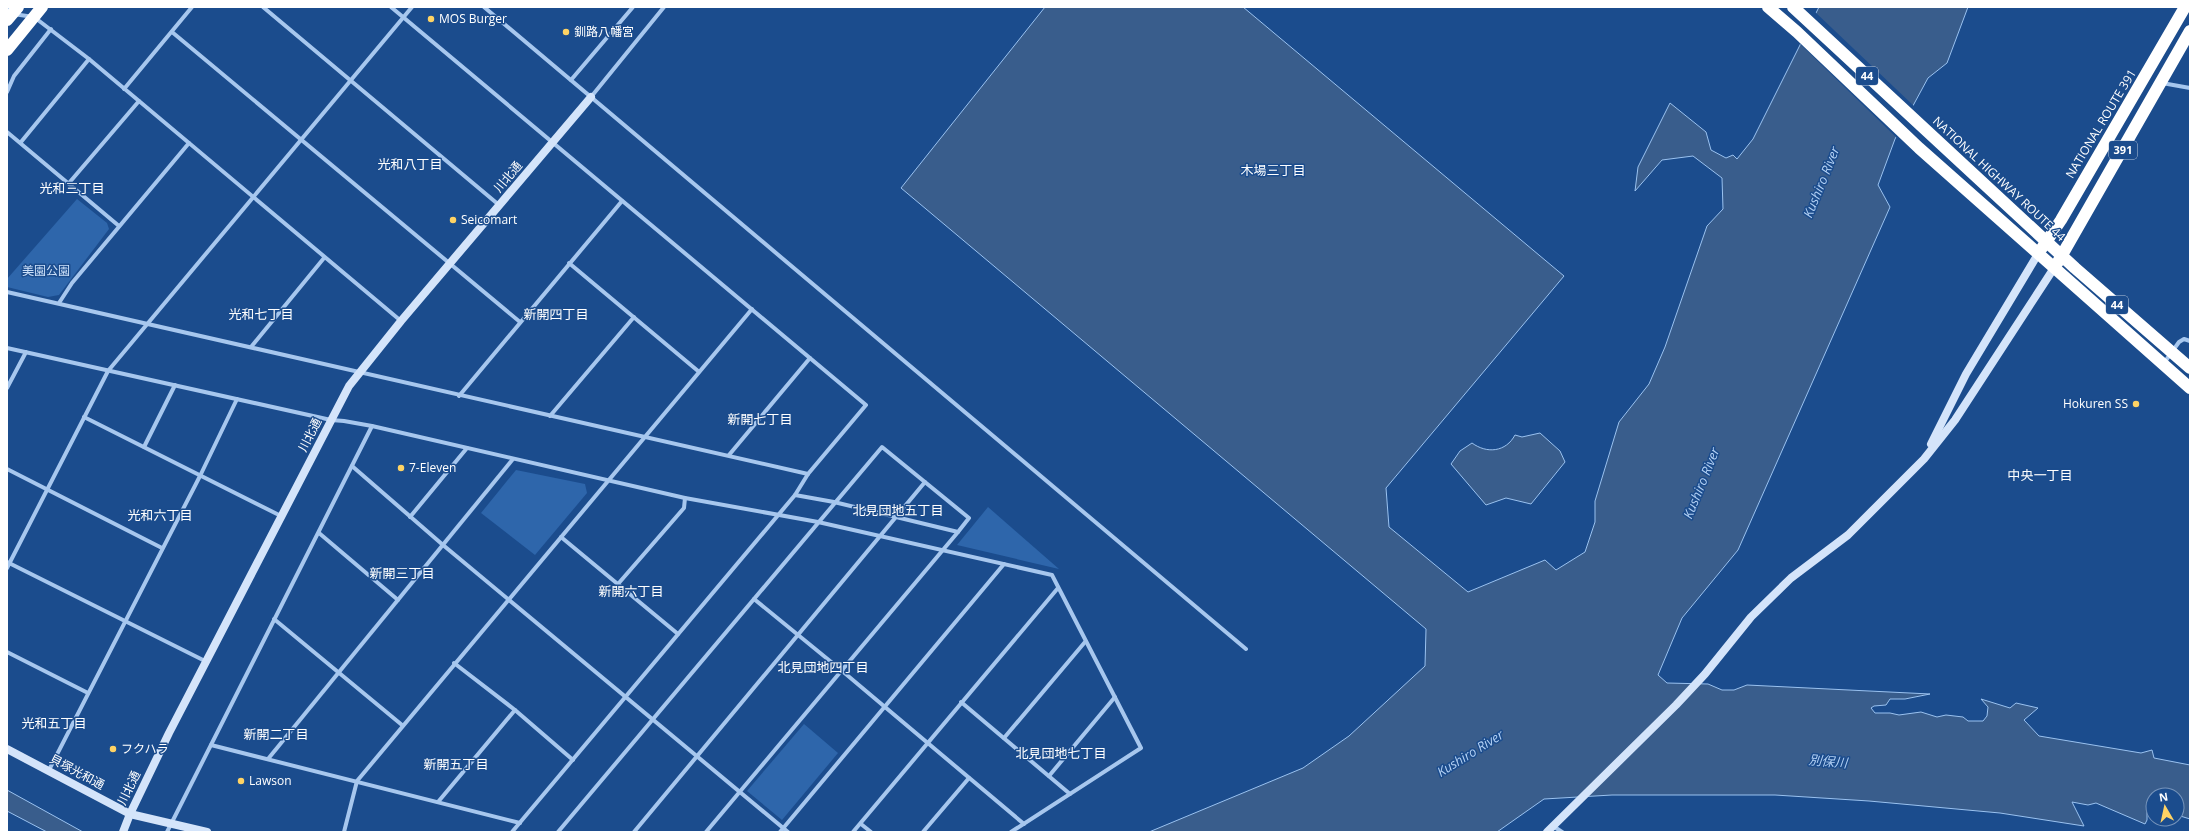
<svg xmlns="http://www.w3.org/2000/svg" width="2197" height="839" viewBox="0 0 2197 839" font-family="'Open Sans','Noto Sans JP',sans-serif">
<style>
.green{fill:#2e66ab}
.water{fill:#395d8c;stroke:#9ac2f0}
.pier{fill:#1b4c8d}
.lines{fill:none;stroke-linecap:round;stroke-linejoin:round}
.street{stroke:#a7c7ee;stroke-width:4}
.secondary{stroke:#d4e4fa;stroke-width:8}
.highway{stroke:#fff;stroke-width:12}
.poi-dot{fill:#ffd364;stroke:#1b4c8d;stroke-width:1.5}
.labels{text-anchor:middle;stroke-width:3;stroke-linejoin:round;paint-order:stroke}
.shield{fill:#1b4c8d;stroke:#bbc9dd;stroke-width:1}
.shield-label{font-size:11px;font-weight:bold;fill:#fff}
.poi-label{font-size:12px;fill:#fff;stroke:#1b4c8d;text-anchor:start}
.street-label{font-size:12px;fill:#fff;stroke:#1b4c8d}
.park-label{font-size:12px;fill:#cde1fa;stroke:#1b4c8d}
.neighbourhood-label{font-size:13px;fill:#fff;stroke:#1b4c8d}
.water-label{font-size:13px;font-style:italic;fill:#b3d1f5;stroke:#1b4c8d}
</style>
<rect width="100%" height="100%" fill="#1b4c8d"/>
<!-- green -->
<g class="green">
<path d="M77,199L107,223L109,229L59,295L48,297L7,287V279Z"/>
<path d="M516,470L585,484L587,493L535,555L481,513Z"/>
<path d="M988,507L1059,569L957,545Z"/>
<path d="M804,724L838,753L782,820L747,791Z"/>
</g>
<!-- water -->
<g class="water">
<path d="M1045,7H1243L1564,276L1386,488L1389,527L1468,592L1545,560L1556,570L1585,552L1595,522V501L1619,422L1649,384L1665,347L1707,226L1723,209L1722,178L1693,156L1662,160L1635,191L1638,167L1670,103L1706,132L1711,150L1726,158L1733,155L1737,159L1753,139L1819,7H1968L1947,63L1928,78L1895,139L1878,185L1890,207L1738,550L1682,618L1658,675L1667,683L1708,684L1722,690H1734L1747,685L1930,694L1905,699H1890L1886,705L1874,706L1871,708L1875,713H1890L1899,715L1921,712L1937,717L1946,715L1963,717L1968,721H1983L1987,716L1988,707L1981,699L2010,708L2016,703L2038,708L2024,720L2039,736L2141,753L2152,750L2154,758L2190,765V819L2177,815V795H2153V808L2147,812V820L2145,824L2096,803L2088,805L2072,802L2084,826L2000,813L1869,801L1775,795H1612L1544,799L1497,832H1149L1303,768L1349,736L1425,666L1426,629L901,188Z"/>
<path d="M1540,433L1560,451L1565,462L1531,504L1506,498L1486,505L1451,464L1460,451L1472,443C1487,454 1506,452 1515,435L1522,437Z"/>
<path d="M7,790L83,832H47L7,811Z"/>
</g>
<!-- pier -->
<path class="pier" d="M1814,11L1915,107L1898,139L1798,42Z"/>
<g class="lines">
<!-- street -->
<g class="street">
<path d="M263,7L499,205"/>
<path d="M391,7L866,405L808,474L795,495L512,832"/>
<path d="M484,7L1246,649"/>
<path d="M7,9L13,14L34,17L89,59L401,321"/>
<path d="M172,32L520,322"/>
<path d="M571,80L633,7"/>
<path d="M2162,83L2190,88"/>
<path d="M124,89L192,7"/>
<path d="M7,92L14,76L51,29"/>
<path d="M591,97L664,7"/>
<path d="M7,132L119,226"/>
<path d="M21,142L89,59"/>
<path d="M69,183L139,101"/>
<path d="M569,263L698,371"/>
<path d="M7,292L808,474"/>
<path d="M59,303L72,283L189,143"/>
<path d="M251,347L324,258"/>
<path d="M7,348L331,420L344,421L372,426L685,498L818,522L1052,575L1141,748L1011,832"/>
<path d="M2164,363L2179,342L2184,339L2190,341"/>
<path d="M7,388L26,352"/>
<path d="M459,396L622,201"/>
<path d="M550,416L634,317"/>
<path d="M84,417L281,516"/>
<path d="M144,447L175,385"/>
<path d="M729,455L810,358"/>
<path d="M352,466L443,545L788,832"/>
<path d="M7,469L162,548"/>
<path d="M410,517L467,448"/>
<path d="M319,533L398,600"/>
<path d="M561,537L678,634"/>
<path d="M7,562L207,662"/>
<path d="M7,568L108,371L412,7"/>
<path d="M618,584L684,508L685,498"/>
<path d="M754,599L841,670L1024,824"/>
<path d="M274,619L402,725"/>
<path d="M7,652L88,693"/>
<path d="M454,663L515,710L573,760"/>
<path d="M961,702L1070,794"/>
<path d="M1004,738L1085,642"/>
<path d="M211,745L520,823"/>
<path d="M268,759L513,459"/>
<path d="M49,770L200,476L237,399"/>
<path d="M1049,776L1115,697"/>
<path d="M438,802L515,710"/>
<path d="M861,824L871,832"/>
<path d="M1553,826L1562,832"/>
<path d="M167,832L372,426"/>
<path d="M344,832L357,781L752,309"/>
<path d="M558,832L882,447L969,518L958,532L834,502L795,495"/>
<path d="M634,832L925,482"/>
<path d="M706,832L958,532"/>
<path d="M780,832L1004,564"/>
<path d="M853,832L1058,588"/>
<path d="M923,832L969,778"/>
</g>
<!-- secondary -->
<g class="secondary">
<path d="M1931,444L1966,374L2038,254"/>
<path d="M7,749L130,814L207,832"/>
<path d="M123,832L130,814L169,733L349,386L401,321L591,97"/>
<path d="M1547,832L1676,705L1705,674L1751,617L1791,578L1848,535L1924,459L1955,420L2054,268"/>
</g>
<!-- highway -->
<g class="highway">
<path d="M1768,7L1797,32L1919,148L2190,388"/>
<path d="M1793,7L2075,268L2190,368"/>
<path d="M7,20L18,7"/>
<path d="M7,50L42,7"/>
<path d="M2042,248L2061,220L2185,7"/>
<path d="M2058,262L2190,31"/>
</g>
</g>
<!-- markers -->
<g class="poi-dot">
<circle cx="431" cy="19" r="4"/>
<circle cx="566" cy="32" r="4"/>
<circle cx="453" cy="220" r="4"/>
<circle cx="2136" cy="404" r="4"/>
<circle cx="401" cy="468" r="4"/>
<circle cx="113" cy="749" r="4"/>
<circle cx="241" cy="781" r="4"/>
</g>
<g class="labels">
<!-- shield labels -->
<g class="shield">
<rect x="1856" y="67" width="22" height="18" rx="3"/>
<rect x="2109" y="141" width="28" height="18" rx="3"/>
<rect x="2106" y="296" width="22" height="18" rx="3"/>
</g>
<g class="shield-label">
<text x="1867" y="80">44</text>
<text x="2123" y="154">391</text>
<text x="2117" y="309">44</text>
</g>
<!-- poi labels -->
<g class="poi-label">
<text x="439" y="23">MOS Burger</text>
<text x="574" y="36">釧路八幡宮</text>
<text x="461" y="224">Seicomart</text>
<text x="2128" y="408" text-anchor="end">Hokuren SS</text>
<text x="409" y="472">7-Eleven</text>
<text x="121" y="753">フクハラ</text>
<text x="249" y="785">Lawson</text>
</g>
<!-- street labels -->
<g class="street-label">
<text transform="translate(2101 124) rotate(-59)" y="4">NATIONAL ROUTE 391</text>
<text transform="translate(508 177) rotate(-50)" y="4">川北通</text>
<text transform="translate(1999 179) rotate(43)" y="4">NATIONAL HIGHWAY ROUTE 44</text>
<text transform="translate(310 435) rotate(-63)" y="4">川北通</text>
<text transform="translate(77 772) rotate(28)" y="4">貝塚光和通</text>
<text transform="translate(129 788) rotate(-64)" y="4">川北通</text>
</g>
<!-- park labels -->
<g class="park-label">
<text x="46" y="275">美園公園</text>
</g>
<!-- neighbourhood labels -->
<g class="neighbourhood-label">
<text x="410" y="169">光和八丁目</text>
<text x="1273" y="175">木場三丁目</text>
<text x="72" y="193">光和三丁目</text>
<text x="261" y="319">光和七丁目</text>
<text x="556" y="319">新開四丁目</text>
<text x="760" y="424">新開七丁目</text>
<text x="2040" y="480">中央一丁目</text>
<text x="898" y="515">北見団地五丁目</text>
<text x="160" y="520">光和六丁目</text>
<text x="402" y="578">新開三丁目</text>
<text x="631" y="596">新開六丁目</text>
<text x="823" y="672">北見団地四丁目</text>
<text x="54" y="728">光和五丁目</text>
<text x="276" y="739">新開二丁目</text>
<text x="1061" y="758">北見団地七丁目</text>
<text x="456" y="769">新開五丁目</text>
</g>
<!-- water labels -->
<g class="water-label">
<text transform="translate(1821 182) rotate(-68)" y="5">Kushiro River</text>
<text transform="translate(1701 483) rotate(-68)" y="5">Kushiro River</text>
<text transform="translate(1470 753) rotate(-32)" y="5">Kushiro River</text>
<text transform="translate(1828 761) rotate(5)" y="5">別保川</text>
</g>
</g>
<!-- border -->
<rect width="2197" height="839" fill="none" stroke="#ffffff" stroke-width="16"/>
<!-- north arrow -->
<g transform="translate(2165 807) rotate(351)"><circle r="19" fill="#1b4c8d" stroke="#7694bb"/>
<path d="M0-3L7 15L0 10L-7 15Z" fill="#ffd364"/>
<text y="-6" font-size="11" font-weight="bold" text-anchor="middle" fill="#ffffff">N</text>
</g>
</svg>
